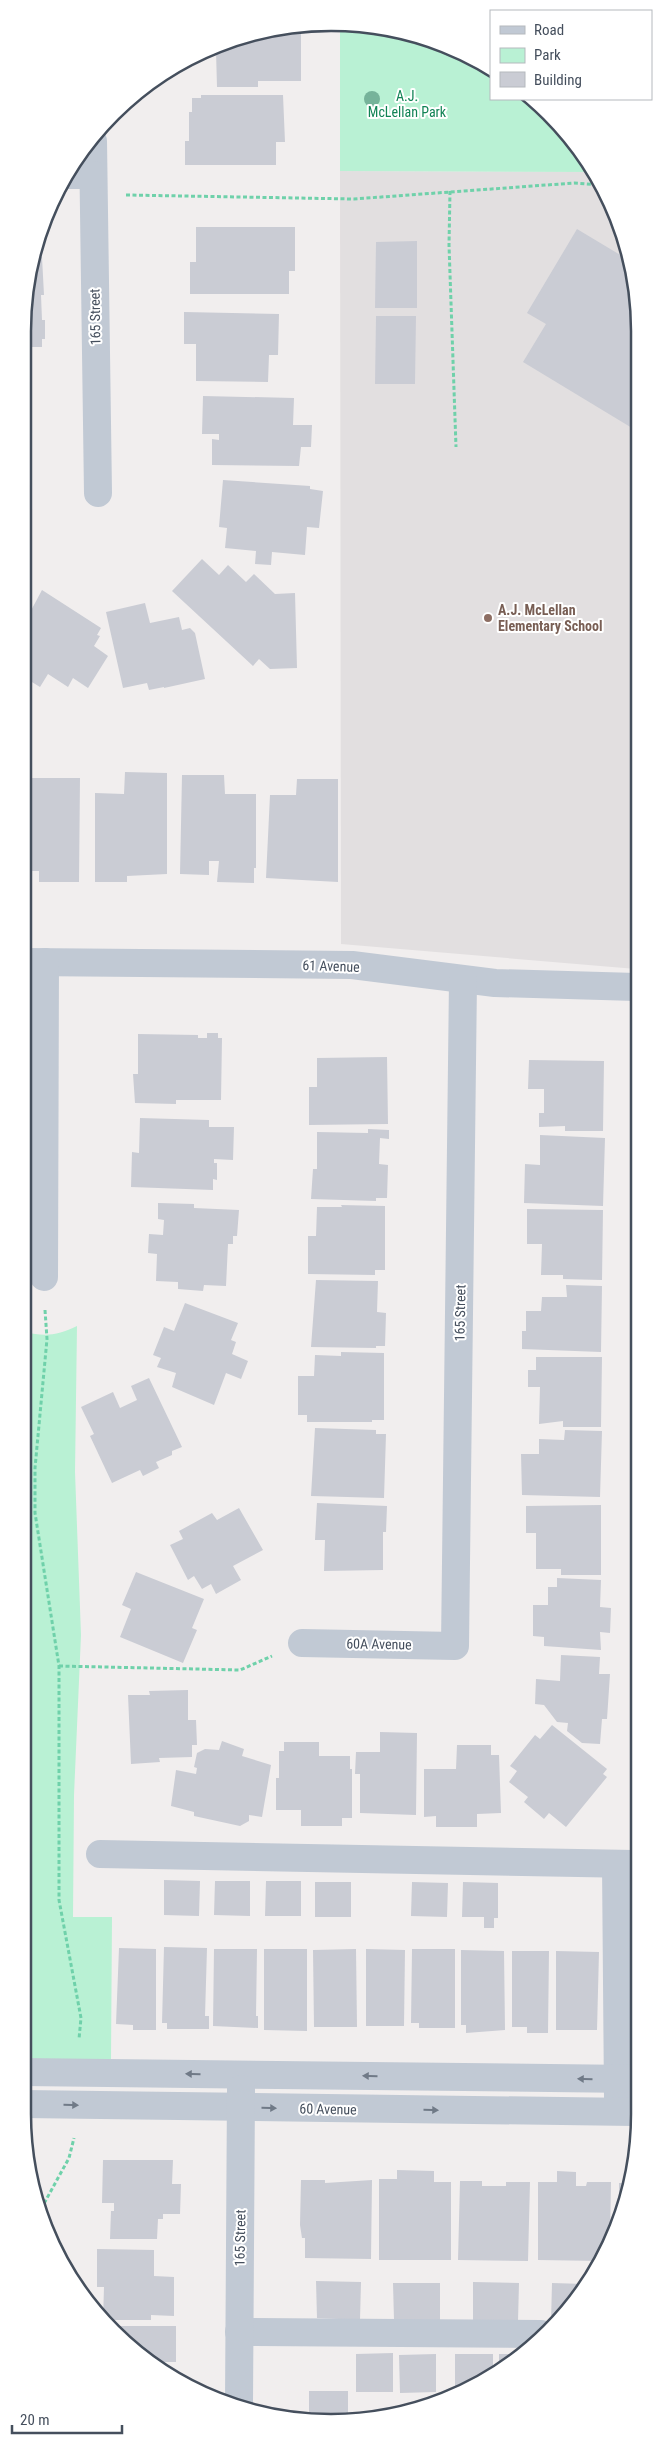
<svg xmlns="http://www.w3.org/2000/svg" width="662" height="2445" viewBox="0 0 662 2445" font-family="'Roboto Condensed',sans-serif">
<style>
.education{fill:#e2dfe0}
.green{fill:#b9f1d4}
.building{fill:#caccd4}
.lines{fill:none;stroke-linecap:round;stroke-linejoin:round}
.path{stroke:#6fd1aa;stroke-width:3;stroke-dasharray:4 2.5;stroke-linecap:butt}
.minor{stroke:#c1c9d4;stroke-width:28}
.tree{fill:#76b39a}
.oneway{fill:#707a87}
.education-dot{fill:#8d6e63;stroke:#fff;stroke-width:2}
.labels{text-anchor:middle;stroke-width:4;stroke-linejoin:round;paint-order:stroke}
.park-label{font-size:14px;fill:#118355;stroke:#fff}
.street-label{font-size:14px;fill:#454f5d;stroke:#fff}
.education-label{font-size:14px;font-weight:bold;fill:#785e54;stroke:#fff;text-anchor:start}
.rim{fill:none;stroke:#454f5d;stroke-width:2.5}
</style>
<rect width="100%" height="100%" fill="#f1eeee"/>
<!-- education -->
<path class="education" d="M340,171L592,172L608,195L637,291L636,969L341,944Z"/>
<!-- green -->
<g class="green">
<path d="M340,28H391L468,54L491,71V99H529L549,113L592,172L340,171Z"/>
<path d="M77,1326L75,1472L81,1635L74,1795L73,1917H112L111,2059L23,2062L25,1332C45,1337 59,1335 77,1326Z"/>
</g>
<!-- building -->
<g class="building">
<path d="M271,28H301V81H258V87H217L216,51Z"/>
<path d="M201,95H283L285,142H276V165H185V141H189V112H192V98H201Z"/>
<path d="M196,227H295V271H289V294H190V262H196Z"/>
<path d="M577,229L627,259L637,291V431L523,362L546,324L527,313Z"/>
<path d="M417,241V308H375L376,242Z"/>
<path d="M42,257L44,295H41L42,320H45V339H42V347H28V271L34,258Z"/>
<path d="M184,312L279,314L278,355H269L268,382L196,381V344H184Z"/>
<path d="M376,316H416L415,384H375Z"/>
<path d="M203,396L294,398L293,425H312L311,447H301L299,466L212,465V439L219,440V434H202Z"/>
<path d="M223,480L310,486V489L323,491L319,528L307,527L305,555L272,552L271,565L255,564L256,551L225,548L227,528L219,527Z"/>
<path d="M202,559L219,575L228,565L246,582L254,574L275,594L295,593L297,668L270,669L259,659L253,666L172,591Z"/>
<path d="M42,590L101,628L97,635L100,636L94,646L108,656L88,688L73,678L68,687L48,674L40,687L27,679V618Z"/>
<path d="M145,603L150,623L179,617L182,630L190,628L195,633L205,679L164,688V687L149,690L147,683L123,688L106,612Z"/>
<path d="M125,772L167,773V874L127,876V882H95V793L124,794Z"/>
<path d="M182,775H224L225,794H256V868H254V883L217,882L219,861H209V875L180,874Z"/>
<path d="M28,778H80L79,882H39V871H26Z"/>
<path d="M297,779H338V882L266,878L270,795H296Z"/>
<path d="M207,1033H218V1038H222L221,1100H176V1104L135,1103L133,1074H138V1034L198,1035V1038H207Z"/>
<path d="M387,1057L388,1124L309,1125V1087H317V1058Z"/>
<path d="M529,1060L604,1061L603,1131H565V1126L539,1127V1113H544V1089H528Z"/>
<path d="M140,1118L209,1120V1127H234L233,1160L214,1159V1163H217V1180L213,1179V1190L131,1187L132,1152L139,1153Z"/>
<path d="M368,1129L389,1130V1139L380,1138L379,1164L388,1165L387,1198H376V1201L311,1199L313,1169H317V1132L368,1133Z"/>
<path d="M540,1135L605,1138L603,1206L524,1203L525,1164L540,1165Z"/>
<path d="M158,1203L194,1204V1208L239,1210L237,1236H233V1244H228L226,1286L204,1285L203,1291L178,1289V1282L156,1281L157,1254L148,1253L149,1234L163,1235L164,1220L158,1219Z"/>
<path d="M341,1205L385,1206V1270H375V1275L308,1274V1236H316L317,1207H342Z"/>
<path d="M527,1209L603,1210L602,1280L563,1279V1275H541L542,1244H527Z"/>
<path d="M316,1280L378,1281L377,1312L386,1313L385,1346H376V1348L311,1347Z"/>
<path d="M566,1285L602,1286L601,1352L522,1349V1331H526V1311H541L542,1297H567Z"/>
<path d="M185,1303L238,1323L231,1340L236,1342L232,1354L248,1361L241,1379L226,1373L214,1405L172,1387L176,1373L157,1367L161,1358L153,1355L164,1327L174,1331Z"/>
<path d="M341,1352L384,1353V1420H372V1422H307V1415H298V1376H314L315,1355L341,1356Z"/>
<path d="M536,1357H602L601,1427H563V1421L539,1424L540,1387H528V1370H536Z"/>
<path d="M149,1378L182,1447L172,1451V1455L156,1462L159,1468L143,1476L140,1470L112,1483L90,1436L94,1434L81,1407L113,1392L120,1408L137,1400L131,1386Z"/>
<path d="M315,1428L376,1430V1434H386L384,1498L311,1496Z"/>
<path d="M565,1430L602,1431L600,1497L522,1495L521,1454H539V1439L564,1440Z"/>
<path d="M317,1503L387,1506L386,1532H383V1570L324,1571L325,1540H315Z"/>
<path d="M601,1505V1575H561V1569H536V1533H526V1506Z"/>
<path d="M239,1508L263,1550L233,1566L241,1580L216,1594L211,1584L202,1589L194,1576L188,1580L170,1545L183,1539L179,1531L212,1513L217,1520Z"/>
<path d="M136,1572L204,1599L192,1628L197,1630L183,1663L120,1637L131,1609L122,1605Z"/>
<path d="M557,1578L601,1580L600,1607L611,1608L610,1633L600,1632L601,1650L544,1646V1637L533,1636V1605H548V1587H557Z"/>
<path d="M561,1655L600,1657L599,1674H610L607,1719H602L600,1744L582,1743L567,1731L568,1723L557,1722L544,1705L535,1704L536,1679L560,1681Z"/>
<path d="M188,1690V1720H196L197,1745H192V1757L159,1758L160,1762L131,1764L128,1695H150L149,1691Z"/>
<path d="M552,1725L607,1769L603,1774L607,1777L566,1827L549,1813L544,1819L524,1802L528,1797L509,1782L517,1771L510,1766L535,1735L540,1739Z"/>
<path d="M380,1732L417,1733L416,1815L360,1813V1774H355L356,1752H380Z"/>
<path d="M222,1741L244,1749L242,1756L271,1765L262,1817L249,1815V1821L240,1826L194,1816V1812L171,1806L176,1770L196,1774L197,1768L194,1767L197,1753L205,1749L219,1750Z"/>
<path d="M284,1742H319V1756H350V1769H352V1818H342V1826H301V1810H276V1778H279V1751H284Z"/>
<path d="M457,1745H491V1755H499L501,1813L477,1814V1827H436V1816L424,1817V1769H456Z"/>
<path d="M164,1880L200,1881L199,1916L164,1915Z"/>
<path d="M215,1881H250V1916L214,1915Z"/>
<path d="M266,1881H301V1916H265Z"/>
<rect x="315" y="1882" width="36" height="35"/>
<path d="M412,1882L448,1883L447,1917L411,1916Z"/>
<path d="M463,1882L498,1883V1918H494V1928H484V1917H462Z"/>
<path d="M164,1947L207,1948L205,2016H209V2029H167V2023H162Z"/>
<path d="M119,1948L156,1949V2030H133V2025L116,2024Z"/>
<path d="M214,1949H257L256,2016H258V2028L213,2026Z"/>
<path d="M264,1949H307V2031L264,2030Z"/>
<path d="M356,1949L357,2027H314L313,1950Z"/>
<path d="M366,1949L405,1950L404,2026H366Z"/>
<path d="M412,1949H455V2028H419V2023H411Z"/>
<path d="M461,1950L504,1951L505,2030L466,2033V2025H461Z"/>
<path d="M512,1951H549L548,2033H527V2027H512Z"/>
<path d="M556,1951L599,1952L597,2030H556Z"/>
<path d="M103,2160H173L172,2184H181L180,2214H163V2219H158L157,2239H110L111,2211H114V2203H102Z"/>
<path d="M397,2170L434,2171V2182H451V2260H379V2179H397Z"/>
<path d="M557,2171L576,2172V2186H586L587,2182H611L610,2238L601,2261L538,2260V2182H557Z"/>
<path d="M301,2180H325V2183L372,2180L371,2259L305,2258V2238H302L300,2225Z"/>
<path d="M460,2181H482V2186H506V2182H530L528,2261L458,2260Z"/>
<path d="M619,2183H630L619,2212Z"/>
<path d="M97,2249L154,2250V2276L174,2277V2316L151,2315V2320H103L104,2287H97Z"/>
<path d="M316,2281L361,2282L360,2320L317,2318Z"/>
<path d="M473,2282L519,2283L518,2321L473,2320Z"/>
<path d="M393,2283H440V2320H394Z"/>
<path d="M552,2283L585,2284L551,2322Z"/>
<path d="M111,2326H176V2362H157Z"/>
<path d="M393,2353V2392H356V2354Z"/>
<path d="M436,2354V2392L400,2393L399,2355Z"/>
<path d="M455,2354H493V2372L455,2393Z"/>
<path d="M499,2354H523L499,2369Z"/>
<path d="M309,2391H348V2417L309,2422Z"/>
</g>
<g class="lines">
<!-- path -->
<g class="path">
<path d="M450,191L449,245L456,447"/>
<path d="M126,195L354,199L574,183L601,185"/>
<path d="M45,1310L47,1339L35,1468V1513L59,1666V1900L81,2018L79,2039"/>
<path d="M59,1666L240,1670L272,1656"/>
<path d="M41,2209L69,2158L74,2138"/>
</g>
<!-- minor -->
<g class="minor">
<path d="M93,141L98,493"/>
<path d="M68,175H93"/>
<path d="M26,962L352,965L495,983L636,987"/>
<path d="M44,1277L45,962"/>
<path d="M302,1643L455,1646L463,980"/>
<path d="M100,1854L634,1864"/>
<path d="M616,1864L618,2098"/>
<path d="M23,2072L634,2079"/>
<path d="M23,2104L634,2112"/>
<path d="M239,2332L541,2334"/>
<path d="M239,2403L241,2089"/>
</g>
</g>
<!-- trees -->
<circle class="tree" cx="372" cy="99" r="8"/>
<!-- one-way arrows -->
<defs><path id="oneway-solid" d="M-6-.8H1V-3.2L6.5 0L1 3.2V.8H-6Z" transform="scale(1.25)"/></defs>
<g class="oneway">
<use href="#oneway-solid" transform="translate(193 2074) rotate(-179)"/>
<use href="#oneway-solid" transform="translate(370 2076) rotate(-179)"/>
<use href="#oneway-solid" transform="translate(585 2079) rotate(-179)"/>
<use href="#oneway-solid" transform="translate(71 2105) rotate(1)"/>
<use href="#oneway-solid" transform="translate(269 2108) rotate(1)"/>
<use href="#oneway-solid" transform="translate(431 2110) rotate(1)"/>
</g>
<!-- markers -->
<circle class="education-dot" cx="488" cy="618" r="5"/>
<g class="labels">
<!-- park labels -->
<g class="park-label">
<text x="407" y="101">A.J.<tspan x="407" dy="16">McLellan Park</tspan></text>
</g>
<!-- street labels -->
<g class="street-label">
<text transform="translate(95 317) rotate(-91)" y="5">165 Street</text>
<text transform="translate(331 966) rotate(2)" y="5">61 Avenue</text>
<text transform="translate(460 1313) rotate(-89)" y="5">165 Street</text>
<text transform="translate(379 1644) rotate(1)" y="5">60A Avenue</text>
<text transform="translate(328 2109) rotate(1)" y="5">60 Avenue</text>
<text transform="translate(240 2238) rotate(-89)" y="5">165 Street</text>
</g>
<!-- education labels -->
<g class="education-label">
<text x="498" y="615">A.J. McLellan<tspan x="498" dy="16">Elementary School</tspan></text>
</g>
</g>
<!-- crop -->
<path d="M0 0H662V2445H0ZM331 31H331A300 300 0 0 1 631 331V2114A300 300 0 0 1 331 2414H331A300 300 0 0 1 31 2114V331A300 300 0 0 1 331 31Z" fill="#fff" fill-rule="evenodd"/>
<path class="rim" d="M331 31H331A300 300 0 0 1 631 331V2114A300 300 0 0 1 331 2414H331A300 300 0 0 1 31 2114V331A300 300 0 0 1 331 31Z"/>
<!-- legend -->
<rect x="490" y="10" width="162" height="90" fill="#ffffff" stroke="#b5b9be"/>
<rect x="500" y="26" width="25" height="8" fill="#c1c9d4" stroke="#b5b9be"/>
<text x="534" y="35" font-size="15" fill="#454f5d">Road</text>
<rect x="500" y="48" width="25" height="15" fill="#b9f1d4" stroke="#b5b9be"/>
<text x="534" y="60" font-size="15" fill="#454f5d">Park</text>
<rect x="500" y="72" width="25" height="15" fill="#caccd4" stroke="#b5b9be"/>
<text x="534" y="85" font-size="15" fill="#454f5d">Building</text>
<!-- scale -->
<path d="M12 2425v8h110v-8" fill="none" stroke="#454f5d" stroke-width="2.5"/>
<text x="20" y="2425" font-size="15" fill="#454f5d" stroke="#ffffff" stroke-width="4" paint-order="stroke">20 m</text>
</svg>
